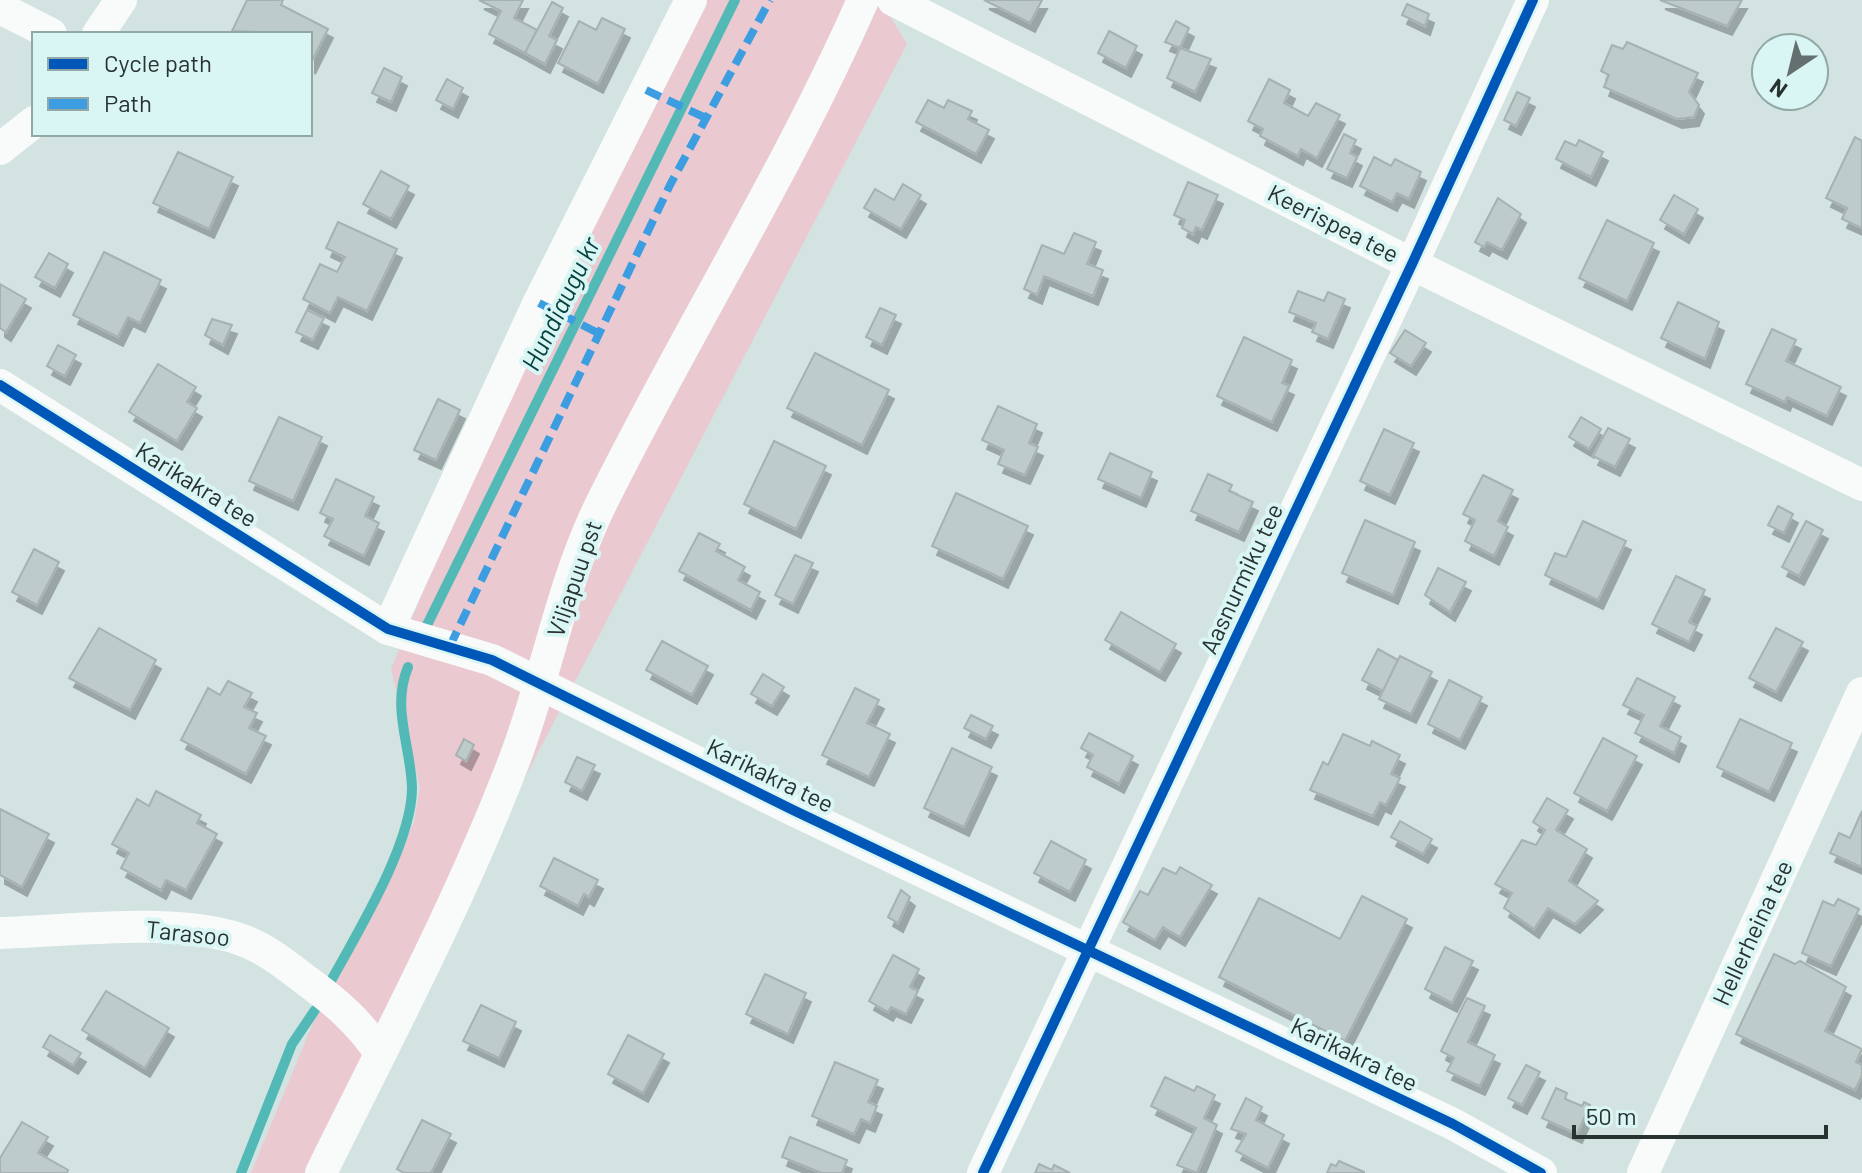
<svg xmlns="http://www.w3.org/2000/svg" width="1862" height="1173" viewBox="0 0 1862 1173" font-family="Barlow,sans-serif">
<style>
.green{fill:#eac9d1}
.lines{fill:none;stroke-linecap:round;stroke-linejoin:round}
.stream{stroke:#53b9b6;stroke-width:10}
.building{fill:#bdcbca;stroke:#a5b2b1;stroke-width:2;filter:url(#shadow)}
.minor{stroke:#f8fbfa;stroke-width:32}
.quiet{stroke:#3d9de1;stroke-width:8;stroke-dasharray:16 8;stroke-linecap:butt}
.cycleway-casing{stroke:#d9f6f4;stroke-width:15}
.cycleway{stroke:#0057b8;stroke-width:10}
.labels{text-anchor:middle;stroke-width:8;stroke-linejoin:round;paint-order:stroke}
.street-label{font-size:24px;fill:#273231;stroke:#d9f6f4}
.water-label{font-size:26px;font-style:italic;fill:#06413f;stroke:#d9f6f4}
</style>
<defs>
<filter id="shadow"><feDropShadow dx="5" dy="9" stdDeviation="0" flood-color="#0004"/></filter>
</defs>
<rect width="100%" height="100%" fill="#d2e3e1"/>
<!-- green -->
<path class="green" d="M700,0H880L907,44L319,1173H251L313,1023L373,914L414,822L420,787L391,669L519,359Z"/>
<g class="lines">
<!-- stream -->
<g class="stream">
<path d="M426,627L735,0"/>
<path d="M332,979C359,930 412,843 412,788C411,746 391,708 408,667"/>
<path d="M241,1173L292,1044L315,1010"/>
</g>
</g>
<!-- building -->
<g class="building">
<path d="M247,0H283L281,5L328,29L310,65V34L232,31Z"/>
<path d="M479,0H523L514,18L537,30L525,53L489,34L501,11Z"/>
<path d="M984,0H1042L1030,23Z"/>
<path d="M1660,0H1742L1727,26Z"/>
<path d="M552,2L563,8L549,36L557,40L545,64L525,53Z"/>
<path d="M1407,4L1429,14L1425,26L1402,15Z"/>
<path d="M602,18L625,29L598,84L558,63L579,21L596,30Z"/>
<path d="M1176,21L1189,28L1180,48L1165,42Z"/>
<path d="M1109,31L1137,46L1126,68L1098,53Z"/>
<path d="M1627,42L1698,73L1689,92L1699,105L1694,117L1677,119L1604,87L1609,75L1601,71L1612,45L1623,49Z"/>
<path d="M1180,48L1211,59L1195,92L1167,78Z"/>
<path d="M384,68L402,77L391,102L372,93Z"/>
<path d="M447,79L463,88L453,109L436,100Z"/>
<path d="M1269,79L1290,90L1284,103L1308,116L1316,103L1340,115L1317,158L1301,149L1298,156L1260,136L1263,129L1248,121Z"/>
<path d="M1517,92L1530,98L1516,126L1504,120Z"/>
<path d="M928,100L944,108L948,100L972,111L968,119L989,130L976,154L916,122Z"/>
<path d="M1344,134L1356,140L1350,153L1357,157L1347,178L1327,169Z"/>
<path d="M1855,137L1862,141V228L1842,219L1847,208L1826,198Z"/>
<path d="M1579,140L1603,152L1591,177L1556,159L1565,141L1576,146Z"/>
<path d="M178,152L233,177L209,229L153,203Z"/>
<path d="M1374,157L1391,166L1395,159L1421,172L1409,199L1397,193L1392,202L1360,186Z"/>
<path d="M381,171L409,186L391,219L363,204Z"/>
<path d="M1188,182L1218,195L1202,230L1196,227L1193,234L1182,228L1185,220L1174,215Z"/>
<path d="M903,184L921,195L901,229L864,208L875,189L894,200Z"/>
<path d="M1674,195L1698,209L1684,234L1660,220Z"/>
<path d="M1498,198L1521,214L1502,250L1487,242L1484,247L1475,242Z"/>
<path d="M1607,220L1654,243L1627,301L1579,278Z"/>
<path d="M338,222L397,249L367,311L338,297L330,313L303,299L320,264L337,272L345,257L326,248Z"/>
<path d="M1074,233L1096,242L1087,264L1103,270L1093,296L1044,276L1037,295L1024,289L1042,245L1064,254Z"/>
<path d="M104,252L161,280L140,323L128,317L118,337L73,315Z"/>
<path d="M49,253L68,264L55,288L35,277Z"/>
<path d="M0,284L26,299L6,332L0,328Z"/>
<path d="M1298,291L1324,301L1328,292L1345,299L1328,339L1312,332L1316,323L1289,312Z"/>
<path d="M1678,302L1719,322L1705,359L1661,338Z"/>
<path d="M880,308L896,315L882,345L866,337Z"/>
<path d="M307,310L324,318L313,340L296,332Z"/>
<path d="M212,319L232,325L223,345L205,335Z"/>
<path d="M1772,329L1796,340L1786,361L1841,387L1827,416L1787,397L1785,402L1746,384Z"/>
<path d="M1405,330L1426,343L1411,366L1390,353Z"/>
<path d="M1244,337L1292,360L1282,383L1289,386L1272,422L1217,396Z"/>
<path d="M58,345L76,355L65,376L47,366Z"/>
<path d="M815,353L889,390L862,445L787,408Z"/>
<path d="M158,364L196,387L187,402L197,408L177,441L129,412Z"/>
<path d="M438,399L460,410L436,460L414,450Z"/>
<path d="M998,406L1037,424L1029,443L1038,447L1025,475L998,464L1004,450L982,440Z"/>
<path d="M279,417L322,437L293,501L249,481Z"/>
<path d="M1581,417L1601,429L1589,449L1569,437Z"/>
<path d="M1608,428L1630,439L1615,467L1593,456Z"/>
<path d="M1384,429L1414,443L1390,495L1360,481Z"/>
<path d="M774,441L826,466L796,529L744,504Z"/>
<path d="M1110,453L1152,472L1141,498L1098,479Z"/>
<path d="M1208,474L1232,485L1229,491L1253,502L1239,532L1191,511Z"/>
<path d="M1483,475L1513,490L1498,521L1508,527L1494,556L1465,541L1475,520L1463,514Z"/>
<path d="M336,479L374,497L365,516L379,523L364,556L324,536L333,519L320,513Z"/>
<path d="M956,493L1028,526L1003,579L932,546Z"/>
<path d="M1778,506L1793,514L1784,533L1768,525Z"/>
<path d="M1365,520L1415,542L1393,595L1342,573Z"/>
<path d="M1583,521L1626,541L1598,600L1545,575L1555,553L1566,557Z"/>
<path d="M1806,521L1823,530L1799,576L1782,567Z"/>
<path d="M699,533L720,544L716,551L745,567L738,580L760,592L751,610L679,571Z"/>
<path d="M34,549L59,562L37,605L12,592Z"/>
<path d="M795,555L813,563L793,604L775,595Z"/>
<path d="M1438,568L1466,582L1450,612L1425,595Z"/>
<path d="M1676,576L1705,590L1689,622L1697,626L1689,642L1652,624Z"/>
<path d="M1121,612L1176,644L1160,672L1105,640Z"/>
<path d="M99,628L156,660L130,710L69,678Z"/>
<path d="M1776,628L1803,642L1776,692L1749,678Z"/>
<path d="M662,641L708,666L692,695L646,670Z"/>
<path d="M1378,649L1398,660L1383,691L1362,680Z"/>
<path d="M1400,656L1432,672L1411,714L1379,699Z"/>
<path d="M763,674L784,687L772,706L751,694Z"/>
<path d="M1637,678L1675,697L1660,726L1681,737L1674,753L1635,733L1644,715L1623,705Z"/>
<path d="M1449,680L1482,697L1460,740L1428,724Z"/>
<path d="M228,681L252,693L244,707L257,713L249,728L266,736L246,774L181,740L208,688L220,695Z"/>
<path d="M855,688L879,700L867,723L890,734L869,777L822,755Z"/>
<path d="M971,715L993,726L986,739L964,728Z"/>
<path d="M1740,719L1792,743L1769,792L1717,767Z"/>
<path d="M1089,733L1133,756L1119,784L1087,767L1093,755L1081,748Z"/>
<path d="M1343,734L1370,746L1372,741L1400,755L1391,774L1400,778L1386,805L1380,802L1373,816L1310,790L1323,762L1328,765Z"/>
<path d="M1603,738L1637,756L1607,811L1574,793Z"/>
<path d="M464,739L474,745L466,761L456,755Z"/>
<path d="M952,748L992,767L964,827L924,808Z"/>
<path d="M577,757L595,765L582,791L565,782Z"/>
<path d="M156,791L201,815L197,823L217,834L186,890L166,880L161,890L121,868L129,853L112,844L137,799L149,806Z"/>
<path d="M1547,798L1568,810L1556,830L1587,849L1569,881L1598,901L1575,924L1548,908L1534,929L1504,908L1512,893L1495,884L1522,840L1536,845L1545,830L1533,822Z"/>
<path d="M0,809L49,834L22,887L0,875Z"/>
<path d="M1862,811V867L1830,853L1839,833L1850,838Z"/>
<path d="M1400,821L1432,839L1423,854L1391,837Z"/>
<path d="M1051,841L1086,860L1070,892L1034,873Z"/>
<path d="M554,858L598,880L589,897L584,894L578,906L540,886Z"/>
<path d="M1180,867L1212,885L1180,937L1163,927L1155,940L1123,922L1140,891L1148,895L1163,868L1176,874Z"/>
<path d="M901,890L910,897L898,923L888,917Z"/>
<path d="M1362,896L1407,919L1345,1041L1219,977L1259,898L1340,939Z"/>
<path d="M1838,899L1859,909L1831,966L1802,953L1823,901L1834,906Z"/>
<path d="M1445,947L1473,961L1452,1003L1425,989Z"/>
<path d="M1774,954L1795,964L1800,961L1846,987L1825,1031L1862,1049L1856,1062L1862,1065V1075L1855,1090L1736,1034Z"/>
<path d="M893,955L919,969L910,987L918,991L906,1014L891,1007L888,1012L869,1001Z"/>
<path d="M765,974L806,993L788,1034L746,1014Z"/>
<path d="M106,991L169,1028L145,1068L82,1030Z"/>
<path d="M1467,998L1485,1006L1468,1042L1495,1055L1480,1086L1447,1071L1454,1058L1441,1051Z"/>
<path d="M481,1005L516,1022L499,1058L463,1041Z"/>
<path d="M50,1035L81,1053L73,1065L43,1047Z"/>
<path d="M628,1035L664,1054L643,1093L608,1074Z"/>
<path d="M835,1062L878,1080L868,1102L877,1106L870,1123L861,1119L854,1134L812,1116Z"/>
<path d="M1526,1065L1540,1072L1522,1105L1508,1098Z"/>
<path d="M1165,1077L1194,1091L1197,1086L1215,1095L1204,1118L1217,1125L1197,1173L1177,1165L1196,1128L1151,1106Z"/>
<path d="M1556,1088L1567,1093L1565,1099L1582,1106L1584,1102L1590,1105L1577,1134L1542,1118Z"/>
<path d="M1246,1098L1262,1107L1256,1120L1284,1135L1268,1168L1236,1151L1246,1134L1231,1129Z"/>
<path d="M422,1120L451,1134L431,1173H404L397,1169Z"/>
<path d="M22,1122L48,1137L38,1153L68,1170L67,1173H0V1158Z"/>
<path d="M790,1137L847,1160L842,1173H822L782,1157Z"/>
<path d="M1339,1161L1364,1172V1173H1327L1331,1164L1336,1166Z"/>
<path d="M1039,1164L1052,1170L1054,1165L1070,1173H1035Z"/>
</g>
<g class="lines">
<!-- minor -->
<g class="minor">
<path d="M893,0L1412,264L1862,485"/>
<path d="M0,8L51,34"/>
<path d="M98,34L121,0"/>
<path d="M0,149L34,122"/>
<path d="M0,385L388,629L492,660L793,810L1453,1124L1541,1173"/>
<path d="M388,629L538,304L691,0"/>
<path d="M0,933C69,931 175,917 239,939C264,947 286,965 307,981C336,1002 360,1023 380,1053"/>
<path d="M321,1173C388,1037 460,902 514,761C546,678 560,589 599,508C683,337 786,175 863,0"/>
<path d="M983,1173L1412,264L1533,0"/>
<path d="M1643,1173L1862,693"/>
</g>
<!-- quiet -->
<g class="quiet">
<path d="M646,90L706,118"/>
<path d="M539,303L600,334"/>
<path d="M450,646L670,185L770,0"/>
</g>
<defs>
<g id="cycleway">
<path d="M0,385L388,629L492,660L793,810L1453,1124L1541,1173"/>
<path d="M983,1173L1412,264L1533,0"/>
</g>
</defs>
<!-- cycleway casing -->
<use href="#cycleway" class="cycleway-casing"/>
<!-- cycleway -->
<use href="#cycleway" class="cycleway"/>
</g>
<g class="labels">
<!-- street labels -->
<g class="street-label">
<text transform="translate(1333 224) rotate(27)" y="8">Keerispea tee</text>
<text transform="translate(196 485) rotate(32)" y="8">Karikakra tee</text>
<text transform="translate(575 579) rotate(-71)" y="8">Viljapuu pst</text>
<text transform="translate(1242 579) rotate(-65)" y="8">Aasnurmiku tee</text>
<text transform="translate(770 776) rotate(26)" y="8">Karikakra tee</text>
<text transform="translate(1753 933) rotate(-65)" y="8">Hellerheina tee</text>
<text transform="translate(188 934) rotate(6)" y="8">Tarasoo</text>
<text transform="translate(1354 1055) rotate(26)" y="8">Karikakra tee</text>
</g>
<!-- water labels -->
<g class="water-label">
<text transform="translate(561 304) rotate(-64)" y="9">Hundiaugu kr</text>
</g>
</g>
<!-- legend -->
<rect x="32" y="32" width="280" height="104" fill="#d9f6f4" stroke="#92a8a6" stroke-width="2"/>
<rect x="48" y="58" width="40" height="12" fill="#0057b8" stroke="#92a8a6" stroke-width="2"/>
<text x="104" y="72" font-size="24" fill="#273231">Cycle path</text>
<rect x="48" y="98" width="40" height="12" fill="#3d9de1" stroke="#92a8a6" stroke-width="2"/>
<text x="104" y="112" font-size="24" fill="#273231">Path</text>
<!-- north arrow -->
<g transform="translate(1790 72) rotate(215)"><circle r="38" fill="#d9f6f4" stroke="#92a8a6" stroke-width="2"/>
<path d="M0-6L14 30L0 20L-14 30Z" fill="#63706f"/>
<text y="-12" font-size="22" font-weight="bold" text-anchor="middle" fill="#273231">N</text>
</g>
<!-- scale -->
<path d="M1574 1125v12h252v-12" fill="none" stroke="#273231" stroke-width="4"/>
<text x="1586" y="1125" font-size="24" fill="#273231" stroke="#d9f6f4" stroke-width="6" paint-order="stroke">50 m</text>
</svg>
